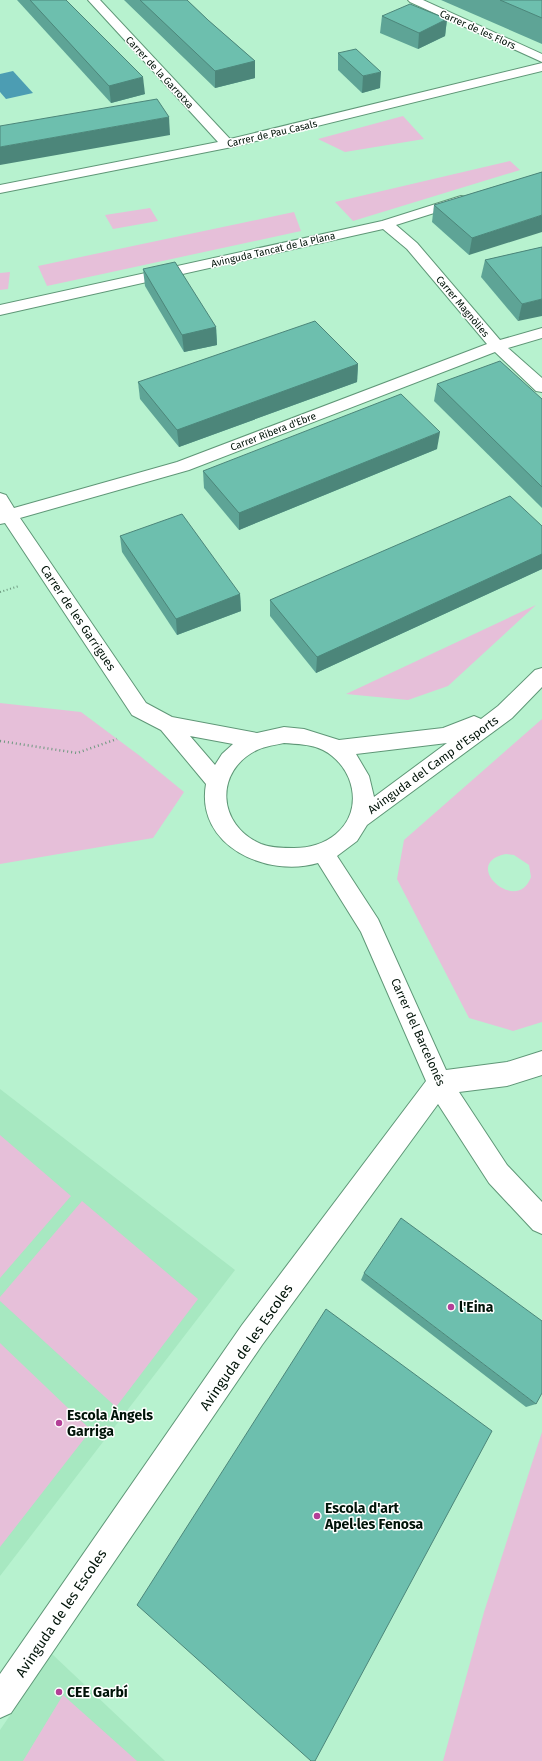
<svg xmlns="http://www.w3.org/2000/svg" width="542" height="1761" viewBox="0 0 542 1761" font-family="'Fira Sans',sans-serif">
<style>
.built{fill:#a7e8c1}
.green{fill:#e6bfd9;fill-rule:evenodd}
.water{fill:#4c9db3}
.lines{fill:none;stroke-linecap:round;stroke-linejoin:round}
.street-casing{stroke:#5f9777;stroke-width:2}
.path-far1{stroke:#6d987f;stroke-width:2;stroke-dasharray:1 2.5;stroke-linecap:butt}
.path{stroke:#6d987f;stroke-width:2.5;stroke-dasharray:1 3;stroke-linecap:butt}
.street{fill:#fff;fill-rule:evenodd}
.wall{fill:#5ea496}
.shaded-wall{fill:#4c867a}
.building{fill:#6dbfae;stroke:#4c867a}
.poi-dot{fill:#b33f97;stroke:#fff;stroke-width:1.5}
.labels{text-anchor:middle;stroke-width:3;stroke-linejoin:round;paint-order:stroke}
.far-street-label{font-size:10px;fill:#001308;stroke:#fff}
.street-label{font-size:12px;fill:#001308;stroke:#fff}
.near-poi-label{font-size:14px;font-weight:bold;fill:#001308;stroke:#fff;text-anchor:start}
.near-street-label{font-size:14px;fill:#001308;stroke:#fff}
</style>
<rect width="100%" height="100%" fill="#b7f2cf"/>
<!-- built -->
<g class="built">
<path d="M0,1089L235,1270L0,1576Z"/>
<path d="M52,1654L165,1761H0V1730Z"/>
</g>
<!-- green -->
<g class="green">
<path d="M403,116L424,139L345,152L318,139Z"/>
<path d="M510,161L520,170L353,221L335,202Z"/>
<path d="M150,208L158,221L113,229L105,215Z"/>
<path d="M294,212L301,231L47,286L38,266Z"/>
<path d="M10,272L8,289L0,290V273Z"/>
<path d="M536,605L448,686L408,700L346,694Z"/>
<path d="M0,703L81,712L140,756L184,792L153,838L0,864Z"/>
<path d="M542,719V1022L513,1031L469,1018L397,879L404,840ZM506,854L514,855L529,865L531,877C517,916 459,863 506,854Z"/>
<path d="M0,1135L71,1196L0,1278Z"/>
<path d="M82,1201L198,1299L116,1407L0,1301V1297Z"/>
<path d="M0,1343L91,1430L0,1547Z"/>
<path d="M542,1432V1761H443L484,1612Z"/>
<path d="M63,1695L137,1761H23Z"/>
</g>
<!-- water -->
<path class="water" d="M13,71L33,93L6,99L0,92V74Z"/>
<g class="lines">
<defs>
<g id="street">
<path d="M88,0H100L230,139L542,63V71L227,148L0,193V185L218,142Z"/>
<path d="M408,0H423L542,54V62L410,2Z"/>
<path d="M461,196L466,197L468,200L466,203L396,225L417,243L500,340L542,328V338L508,348L542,378V392L536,391L495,352L189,470L20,518L146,703L172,717L257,733L284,727L304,729L339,740L443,728L474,716L481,719L498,706L535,670L542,668V687L512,718L367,825L357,841L337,856L378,919L446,1070L507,1062L542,1051V1075L507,1086L459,1092L507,1165L542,1202V1234L533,1230L489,1183L438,1104L262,1345L11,1713L0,1718V1674L242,1325L426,1081L361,932L318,863C267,878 195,846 206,784L161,730L132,715L5,523L0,524V493L6,495L14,508L177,462L487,344L407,249L383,229L0,315V305L382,221ZM190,736L233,744L222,754L215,765ZM284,743C297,744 311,744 323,750C354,766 365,810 336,834C324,844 309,848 294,848C283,848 271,848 261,844C217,825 214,771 257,750C266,746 275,745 284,743ZM447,743L374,797L369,776L356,754Z"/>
</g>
</defs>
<!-- street casing -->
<use href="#street" class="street-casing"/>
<!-- path-far1 -->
<path class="path-far1" d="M0,592L19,586"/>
<!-- path -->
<path class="path" d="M0,741L77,753L117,739"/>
<!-- street -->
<use href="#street" class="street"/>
</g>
<!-- wall -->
<g class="wall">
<path d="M17,0H66L145,94L111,103Z"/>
<path d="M124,0H187L208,20L255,61V78L215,88Z"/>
<path d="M441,0H542V44Z"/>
<path d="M382,16L447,19L445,36L418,49L380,33Z"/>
<path d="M338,53L380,88L362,93L338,70Z"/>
<path d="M542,172L469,255L432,222L434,205Z"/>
<path d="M542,247L518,321L481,277L485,260Z"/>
<path d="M143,269L216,327L217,345L184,352L145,286Z"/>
<path d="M358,364L357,382L179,447L140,399L138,382Z"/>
<path d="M437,384L542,399V508L434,401Z"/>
<path d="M437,449L239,530L204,488L203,471Z"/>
<path d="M542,526V569L316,673L270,616V600Z"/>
<path d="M120,536L240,594L241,611L177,635L122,552Z"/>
<path d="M364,1273L536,1404L526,1407L361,1280Z"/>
</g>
<!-- shaded-wall -->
<g class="shaded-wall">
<path d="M447,19L445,36L418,49L419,33Z"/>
<path d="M255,61V78L215,88V71Z"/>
<path d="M381,72L380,88L362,93L363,76Z"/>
<path d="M143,77L145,94L111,103L109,86Z"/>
<path d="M169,117L170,135L0,165V147Z"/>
<path d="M542,215V232L469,255L472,238Z"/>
<path d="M542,299V316L518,321L522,304Z"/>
<path d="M216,327L217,345L184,352L182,335Z"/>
<path d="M358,364L357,382L179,447L177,430Z"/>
<path d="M440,432L437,449L239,530V513Z"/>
<path d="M542,554V569L316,673L317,657Z"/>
<path d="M240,594L241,611L177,635L176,619Z"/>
</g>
<!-- building -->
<g class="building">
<path d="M30,0H66L143,77L109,86Z"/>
<path d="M140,0H187L208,20L255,61L215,71Z"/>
<path d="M500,0H542V18Z"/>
<path d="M410,4L447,19L419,33L382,16Z"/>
<path d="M356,49L381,72L363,76L338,53Z"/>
<path d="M157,99L169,117L0,147V126Z"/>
<path d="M542,172V215L472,238L434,205Z"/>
<path d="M542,247V299L522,304L485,260Z"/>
<path d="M175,262L216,327L182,335L143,269Z"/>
<path d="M315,321L358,364L177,430L138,382Z"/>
<path d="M500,361L542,399V487L437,384Z"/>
<path d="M401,394L440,432L239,513L203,471Z"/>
<path d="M510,496L542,526V554L317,657L270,600Z"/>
<path d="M182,514L240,594L176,619L120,536Z"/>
<path d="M401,1218L542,1321V1393L536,1404L364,1273Z"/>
<path d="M326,1309L492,1431L315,1761H311L137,1605Z"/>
</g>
<!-- markers -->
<g class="poi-dot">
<circle cx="451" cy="1307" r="4"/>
<circle cx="59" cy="1423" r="4"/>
<circle cx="317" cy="1516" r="4"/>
<circle cx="59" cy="1692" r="4"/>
</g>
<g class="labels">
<!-- far-street labels -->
<g class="far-street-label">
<text transform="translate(478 29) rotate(24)" y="4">Carrer de les Flors</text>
<text transform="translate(160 72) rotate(47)" y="4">Carrer de la Garrotxa</text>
<text transform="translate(272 133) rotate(-13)" y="4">Carrer de Pau Casals</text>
<text transform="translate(273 249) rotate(-13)" y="4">Avinguda Tancat de la Plana</text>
<text transform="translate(463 306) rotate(50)" y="4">Carrer Magnòlies</text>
<text transform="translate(273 431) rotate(-21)" y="4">Carrer Ribera d'Ebre</text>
</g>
<!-- street labels -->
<g class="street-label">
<text transform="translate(78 618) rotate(56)" y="4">Carrer de les Garrigues</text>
<text transform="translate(433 765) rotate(-36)" y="4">Avinguda del Camp d'Esports</text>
<text transform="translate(418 1032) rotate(66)" y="4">Carrer del Barcelonés</text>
</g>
<!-- near-poi labels -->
<g class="near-poi-label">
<text x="459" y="1312">l'Eina</text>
<text x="67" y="1420">Escola Àngels<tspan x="67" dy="16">Garriga</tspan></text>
<text x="325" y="1513">Escola d'art<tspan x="325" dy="16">Apel·les Fenosa</tspan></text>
<text x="67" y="1697">CEE Garbí</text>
</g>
<!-- near-street labels -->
<g class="near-street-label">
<text transform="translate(246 1347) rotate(-55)" y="5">Avinguda de les Escoles</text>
<text transform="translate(61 1613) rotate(-56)" y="5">Avinguda de les Escoles</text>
</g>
</g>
</svg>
